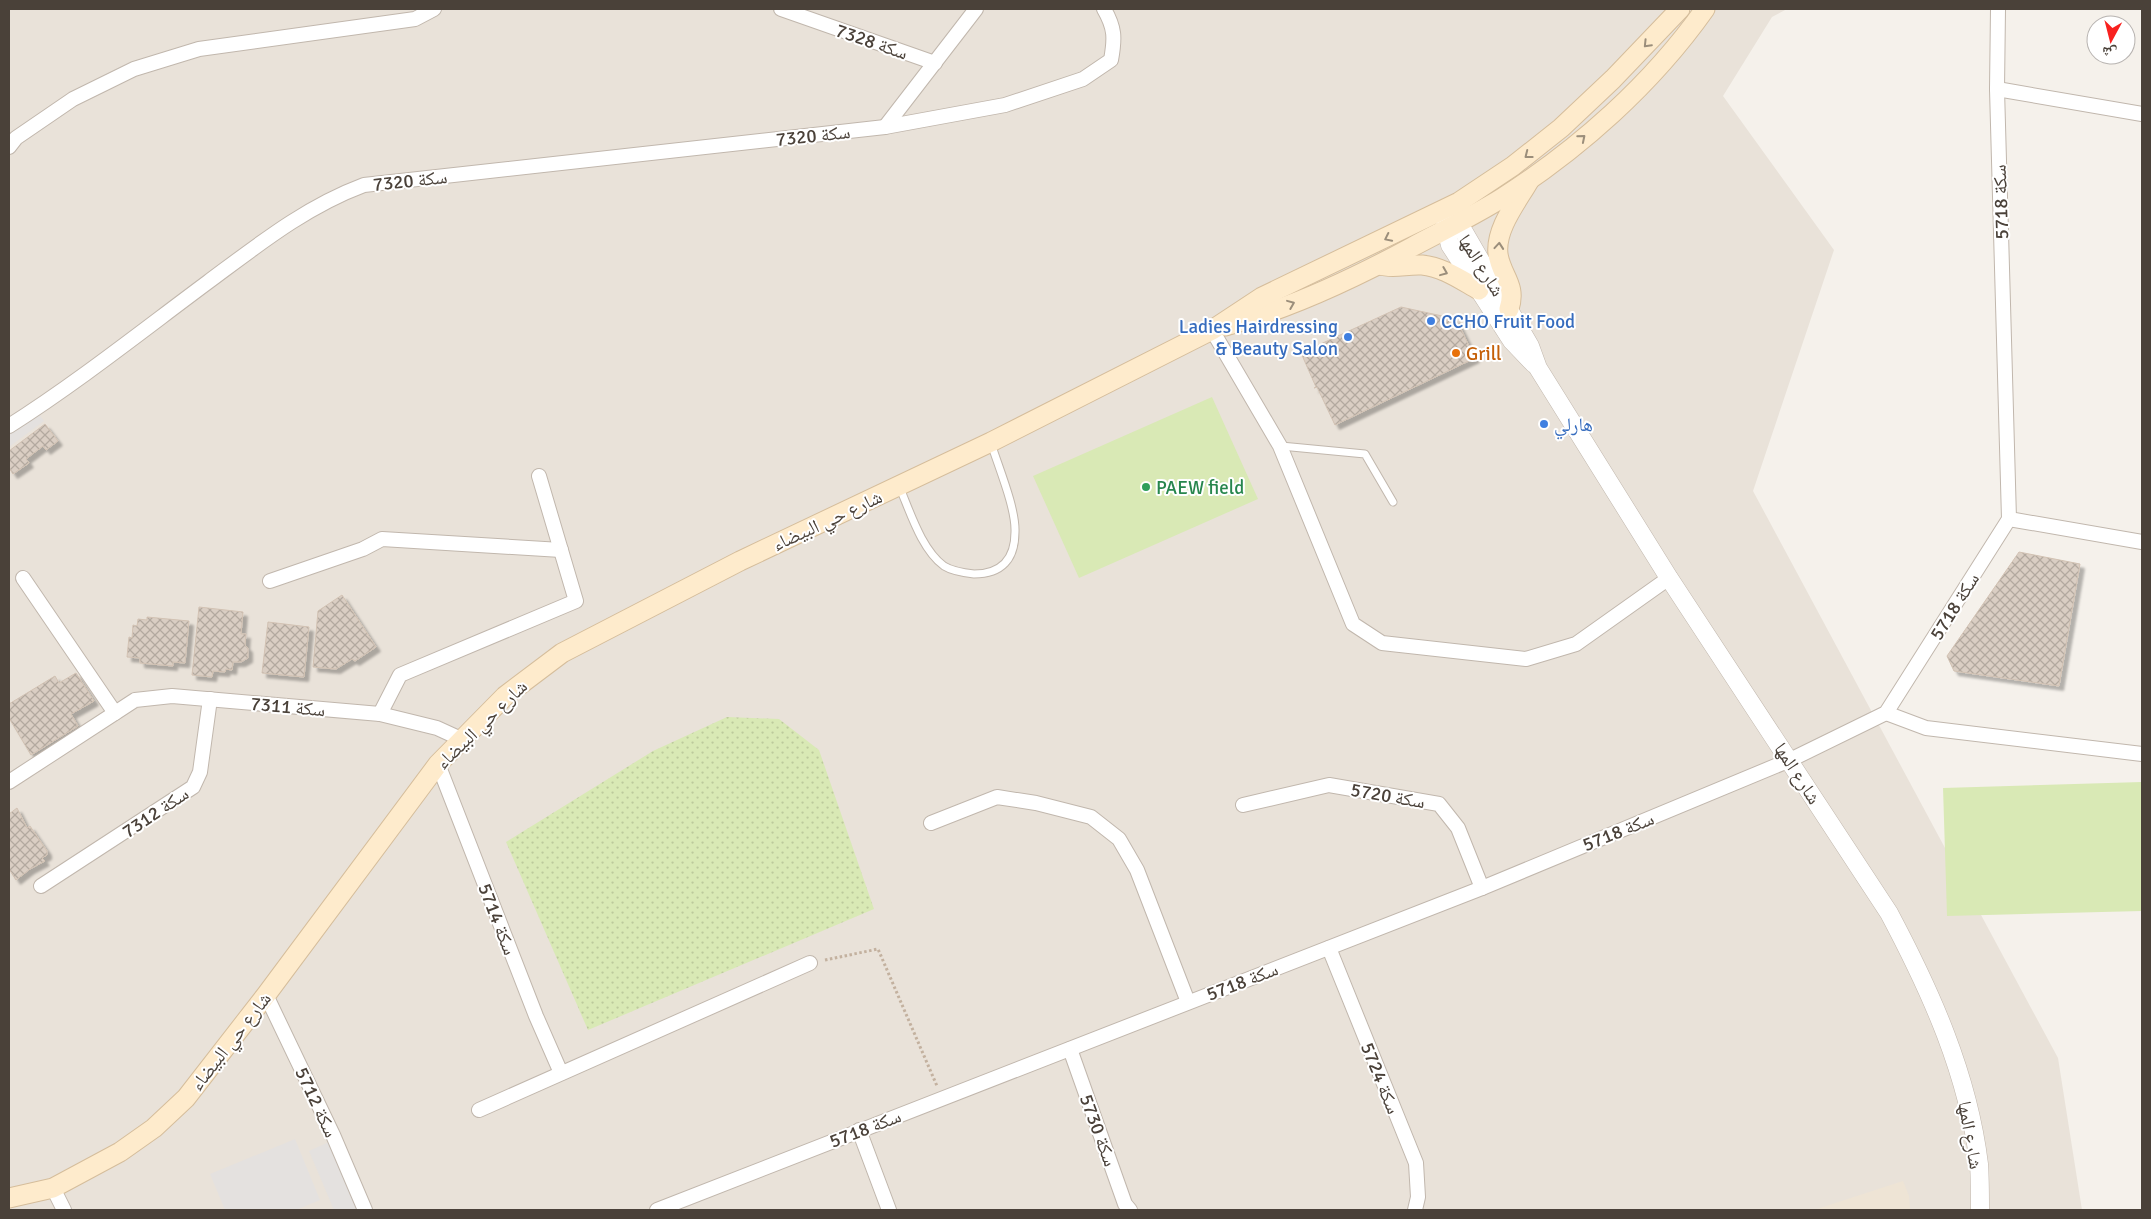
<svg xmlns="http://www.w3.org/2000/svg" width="2151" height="1219" viewBox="0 0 2151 1219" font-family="Signika,'Noto Naskh Arabic',sans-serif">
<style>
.residential{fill:#e9e2d9}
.education{fill:#eee4d5}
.green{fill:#d9e9b5}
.park{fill:url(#park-dots)}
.parking{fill:#e4e1df}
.building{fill:url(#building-cross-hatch);stroke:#d2c2b3;filter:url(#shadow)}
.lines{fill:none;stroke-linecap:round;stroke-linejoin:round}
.service-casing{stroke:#c1b7ad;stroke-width:9}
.minor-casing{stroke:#c1b7ad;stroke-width:16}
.tertiary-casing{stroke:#c1b7ad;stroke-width:19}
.secondary-casing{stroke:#d5bd9b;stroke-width:21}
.path{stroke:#c3b19f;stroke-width:3;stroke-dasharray:2.5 2.5;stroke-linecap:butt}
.service{stroke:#fff;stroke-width:7}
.minor{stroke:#fff;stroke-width:14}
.tertiary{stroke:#fff;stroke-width:18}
.secondary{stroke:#feebcc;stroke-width:19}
.oneway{stroke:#9b8e7b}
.shop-dot{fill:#3f7fe0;stroke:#fff;stroke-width:2}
.food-dot{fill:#e8710a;stroke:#fff;stroke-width:2}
.leisure-dot{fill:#2e9e5b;stroke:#fff;stroke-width:2}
.labels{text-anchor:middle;stroke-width:4;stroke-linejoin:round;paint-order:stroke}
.street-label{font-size:19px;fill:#4a4139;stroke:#fff}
.shop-label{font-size:19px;fill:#366cbe;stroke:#fff;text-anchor:start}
.food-label{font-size:19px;fill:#c56008;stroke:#fff;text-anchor:start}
.leisure-label{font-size:19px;fill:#27864d;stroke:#fff;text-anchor:start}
</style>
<defs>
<pattern id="park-dots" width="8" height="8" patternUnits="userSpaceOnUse" patternTransform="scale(1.25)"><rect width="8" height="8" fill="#d9e9b5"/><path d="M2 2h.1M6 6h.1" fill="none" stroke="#bcc99c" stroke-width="1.8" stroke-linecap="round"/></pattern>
<pattern id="building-cross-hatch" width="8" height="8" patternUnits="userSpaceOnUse" patternTransform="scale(1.25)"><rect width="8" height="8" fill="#dacec3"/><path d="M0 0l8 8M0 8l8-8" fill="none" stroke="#b3a99f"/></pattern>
<filter id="shadow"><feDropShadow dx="4.5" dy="4.5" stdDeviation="1" flood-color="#0004"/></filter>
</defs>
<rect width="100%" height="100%" fill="#f5f1eb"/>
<!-- residential -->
<path class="residential" d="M9,9H1787L1772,17L1723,96L1834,250L1753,491L2058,1058L2082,1210H9Z"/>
<!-- education -->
<path class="education" d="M1903,1181L1909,1196L1910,1210H1814Z"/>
<!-- green -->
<g class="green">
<path d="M1212,397L1258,499L1079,578L1033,476Z"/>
<path d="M2142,782V911L1947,916L1943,788Z"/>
</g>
<!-- park -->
<path class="park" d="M727,717L779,719L819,750L874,909L588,1030L506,842L653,751Z"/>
<!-- parking -->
<g class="parking">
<path d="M38,413L44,421L9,447V432Z"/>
<path d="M295,1139L320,1200L296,1210H225L210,1174Z"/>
<path d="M329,1142L357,1210H334L309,1151Z"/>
</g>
<!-- building -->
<g class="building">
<path d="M1401,307L1456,319L1475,358L1335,425L1317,387L1314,388L1316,387L1301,353Z"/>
<path d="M45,424L58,441L46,450L43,446L26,459L29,463L13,474L9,468V451Z"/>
<path d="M2019,552L2080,564L2059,686L1954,671L1947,656Z"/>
<path d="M342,595L376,647L355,661L352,659L336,669L313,667L318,611Z"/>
<path d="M199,607L243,612L241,634H246L245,645L248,648V658L241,662H233L232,670L226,669L225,672L213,671L212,677L192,675Z"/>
<path d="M147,617L189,621L185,663L173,662V666L140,663V658L127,657L129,637L132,638L133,625L137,626L138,619L147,620Z"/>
<path d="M268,622L309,627L304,677L262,673Z"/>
<path d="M76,673L94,701L71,714L78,726L31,755L9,718V704L55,676L59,683Z"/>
<path d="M17,808L27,828L30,826L47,851V855L42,858L45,861L30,869L16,880L9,869V814Z"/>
</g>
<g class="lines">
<defs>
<g id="service">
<path d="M1281,446L1365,454L1393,502"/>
<path d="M899,486C910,511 921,549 944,566C952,571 965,573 974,574C1002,574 1015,559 1015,532C1016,508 998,466 991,443"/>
</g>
<g id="minor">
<path d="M781,9L935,63"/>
<path d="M1997,89L2142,114"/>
<path d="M885,127L976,9"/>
<path d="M9,147L16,138L73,99L134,69L199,49L415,19L434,9"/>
<path d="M1212,330L1280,446L1353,624L1382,643L1526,659L1576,644L1669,578"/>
<path d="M9,426C78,382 142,331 208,282C258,245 305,207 364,185L885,127L1005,105L1083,79L1111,60C1115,38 1115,28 1104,9"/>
<path d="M2009,519L2142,542"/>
<path d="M23,578L115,713"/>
<path d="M270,581L363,549L382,539L561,550"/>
<path d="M1886,713L1926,728L2142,754"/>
<path d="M380,714L400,675L576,601L539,476"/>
<path d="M438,764L536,1016L561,1073"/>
<path d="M9,782L135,700L172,696L380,714L437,728L461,739"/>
<path d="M1243,805L1329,785L1439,804L1458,828L1482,888"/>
<path d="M931,823L997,797L1036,803L1091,817L1119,839L1137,870L1188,1002"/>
<path d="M41,886L193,787L200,772L210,699"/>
<path d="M1329,948L1416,1163L1418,1197L1415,1210"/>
<path d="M266,995L333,1135L365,1210"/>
<path d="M1070,1049L1125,1204L1130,1210"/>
<path d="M479,1110L810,963"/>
<path d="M859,1130L889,1210"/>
<path d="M53,1188L64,1210"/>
<path d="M657,1210L1482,888L1790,760L1886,713L2009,519L1997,89L1998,9"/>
</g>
<g id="tertiary">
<path d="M1450,216L1446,229L1450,245L1512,341L1534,364"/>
<path d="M1444,219L1464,232L1530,346L1538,368L1669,578L1889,913C1931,992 1968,1074 1979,1164C1980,1179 1980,1195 1980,1210"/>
</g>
<g id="secondary">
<path d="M1380,265C1394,269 1407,264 1422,265C1443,267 1461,280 1479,290"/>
<path d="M1509,309C1517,284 1501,276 1498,254C1495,229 1517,202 1529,181"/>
<path d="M1225,326C1290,309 1353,279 1412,247C1442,231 1473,216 1502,198C1579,149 1652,84 1705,9"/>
<path d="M9,1198L53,1188L120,1152L154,1128L186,1098L266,995L438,764L505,696L562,653L740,561L991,442L1212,330L1262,297L1459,202L1513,166L1561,128L1613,79L1680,9"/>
</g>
</defs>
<!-- service casing -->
<use href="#service" class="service-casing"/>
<!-- minor casing -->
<use href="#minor" class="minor-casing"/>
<!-- tertiary casing -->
<use href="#tertiary" class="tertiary-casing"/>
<!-- secondary casing -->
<use href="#secondary" class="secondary-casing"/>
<!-- path -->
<path class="path" d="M825,960L878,949L937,1086"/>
<!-- service -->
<use href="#service" class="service"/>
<!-- minor -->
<use href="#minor" class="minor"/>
<!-- tertiary -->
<use href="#tertiary" class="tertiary"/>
<!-- secondary -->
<use href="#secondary" class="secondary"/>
</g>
<!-- one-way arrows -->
<defs><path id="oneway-chevron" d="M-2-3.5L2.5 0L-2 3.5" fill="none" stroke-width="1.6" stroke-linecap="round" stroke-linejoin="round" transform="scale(1.25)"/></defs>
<g class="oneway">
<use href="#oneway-chevron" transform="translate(1647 44) rotate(134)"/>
<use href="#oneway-chevron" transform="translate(1582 138) rotate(-40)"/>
<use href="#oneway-chevron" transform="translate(1528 155) rotate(142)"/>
<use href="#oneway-chevron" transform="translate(1388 238) rotate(154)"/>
<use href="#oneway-chevron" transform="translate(1499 246) rotate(-85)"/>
<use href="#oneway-chevron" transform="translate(1444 272) rotate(22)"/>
<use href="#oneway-chevron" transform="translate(1291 304) rotate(-22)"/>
</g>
<!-- markers -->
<g class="shop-dot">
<circle cx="1431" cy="321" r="5"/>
<circle cx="1348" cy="337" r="5"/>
<circle cx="1544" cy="424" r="5"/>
</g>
<circle class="food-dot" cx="1456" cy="353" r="5"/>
<circle class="leisure-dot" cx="1146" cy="487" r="5"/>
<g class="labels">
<!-- street labels -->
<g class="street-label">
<text transform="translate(872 41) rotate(19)" y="7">سكة 7328</text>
<text transform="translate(813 135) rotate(-6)" y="7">سكة 7320</text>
<text transform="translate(410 180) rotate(-6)" y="7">سكة 7320</text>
<text transform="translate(2000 202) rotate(-92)" y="7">سكة 5718</text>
<text transform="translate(1482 265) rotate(58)" y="7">شارع المها</text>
<text transform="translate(827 520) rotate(-25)" y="7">شارع حي البيضاء</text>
<text transform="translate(1954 606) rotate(-58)" y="7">سكة 5718</text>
<text transform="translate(288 706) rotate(5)" y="7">سكة 7311</text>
<text transform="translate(481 724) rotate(-44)" y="7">شارع حي البيضاء</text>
<text transform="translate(1798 773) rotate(57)" y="7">شارع المها</text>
<text transform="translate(1388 795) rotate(10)" y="7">سكة 5720</text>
<text transform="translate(155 812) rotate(-34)" y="7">سكة 7312</text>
<text transform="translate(1618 831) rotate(-22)" y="7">سكة 5718</text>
<text transform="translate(498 919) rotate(69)" y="7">سكة 5714</text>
<text transform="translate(1242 981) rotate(-21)" y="7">سكة 5718</text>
<text transform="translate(230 1041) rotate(-52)" y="7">شارع حي البيضاء</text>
<text transform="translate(1381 1078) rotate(68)" y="7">سكة 5724</text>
<text transform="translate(317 1102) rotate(65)" y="7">سكة 5712</text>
<text transform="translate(865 1128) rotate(-21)" y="7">سكة 5718</text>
<text transform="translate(1099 1130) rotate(70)" y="7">سكة 5730</text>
<text transform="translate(1971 1135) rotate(80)" y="7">شارع المها</text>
</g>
<!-- shop labels -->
<g class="shop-label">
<text x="1441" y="328">CCHO Fruit Food</text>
<text x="1338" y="333" text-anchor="end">Ladies Hairdressing<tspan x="1338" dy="22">&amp; Beauty Salon</tspan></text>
<text x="1554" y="431">هارلي</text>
</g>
<!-- food labels -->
<g class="food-label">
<text x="1466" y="360">Grill</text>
</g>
<!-- leisure labels -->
<g class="leisure-label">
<text x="1156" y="494">PAEW field</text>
</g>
</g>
<!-- border -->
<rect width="2151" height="1219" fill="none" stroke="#4a4139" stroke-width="20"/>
<!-- north arrow -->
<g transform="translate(2111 40) rotate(187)"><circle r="24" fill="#ffffff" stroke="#b7b3b0"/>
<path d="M0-4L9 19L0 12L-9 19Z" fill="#f8211f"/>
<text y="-8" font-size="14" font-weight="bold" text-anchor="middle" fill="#4a4139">ش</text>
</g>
</svg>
